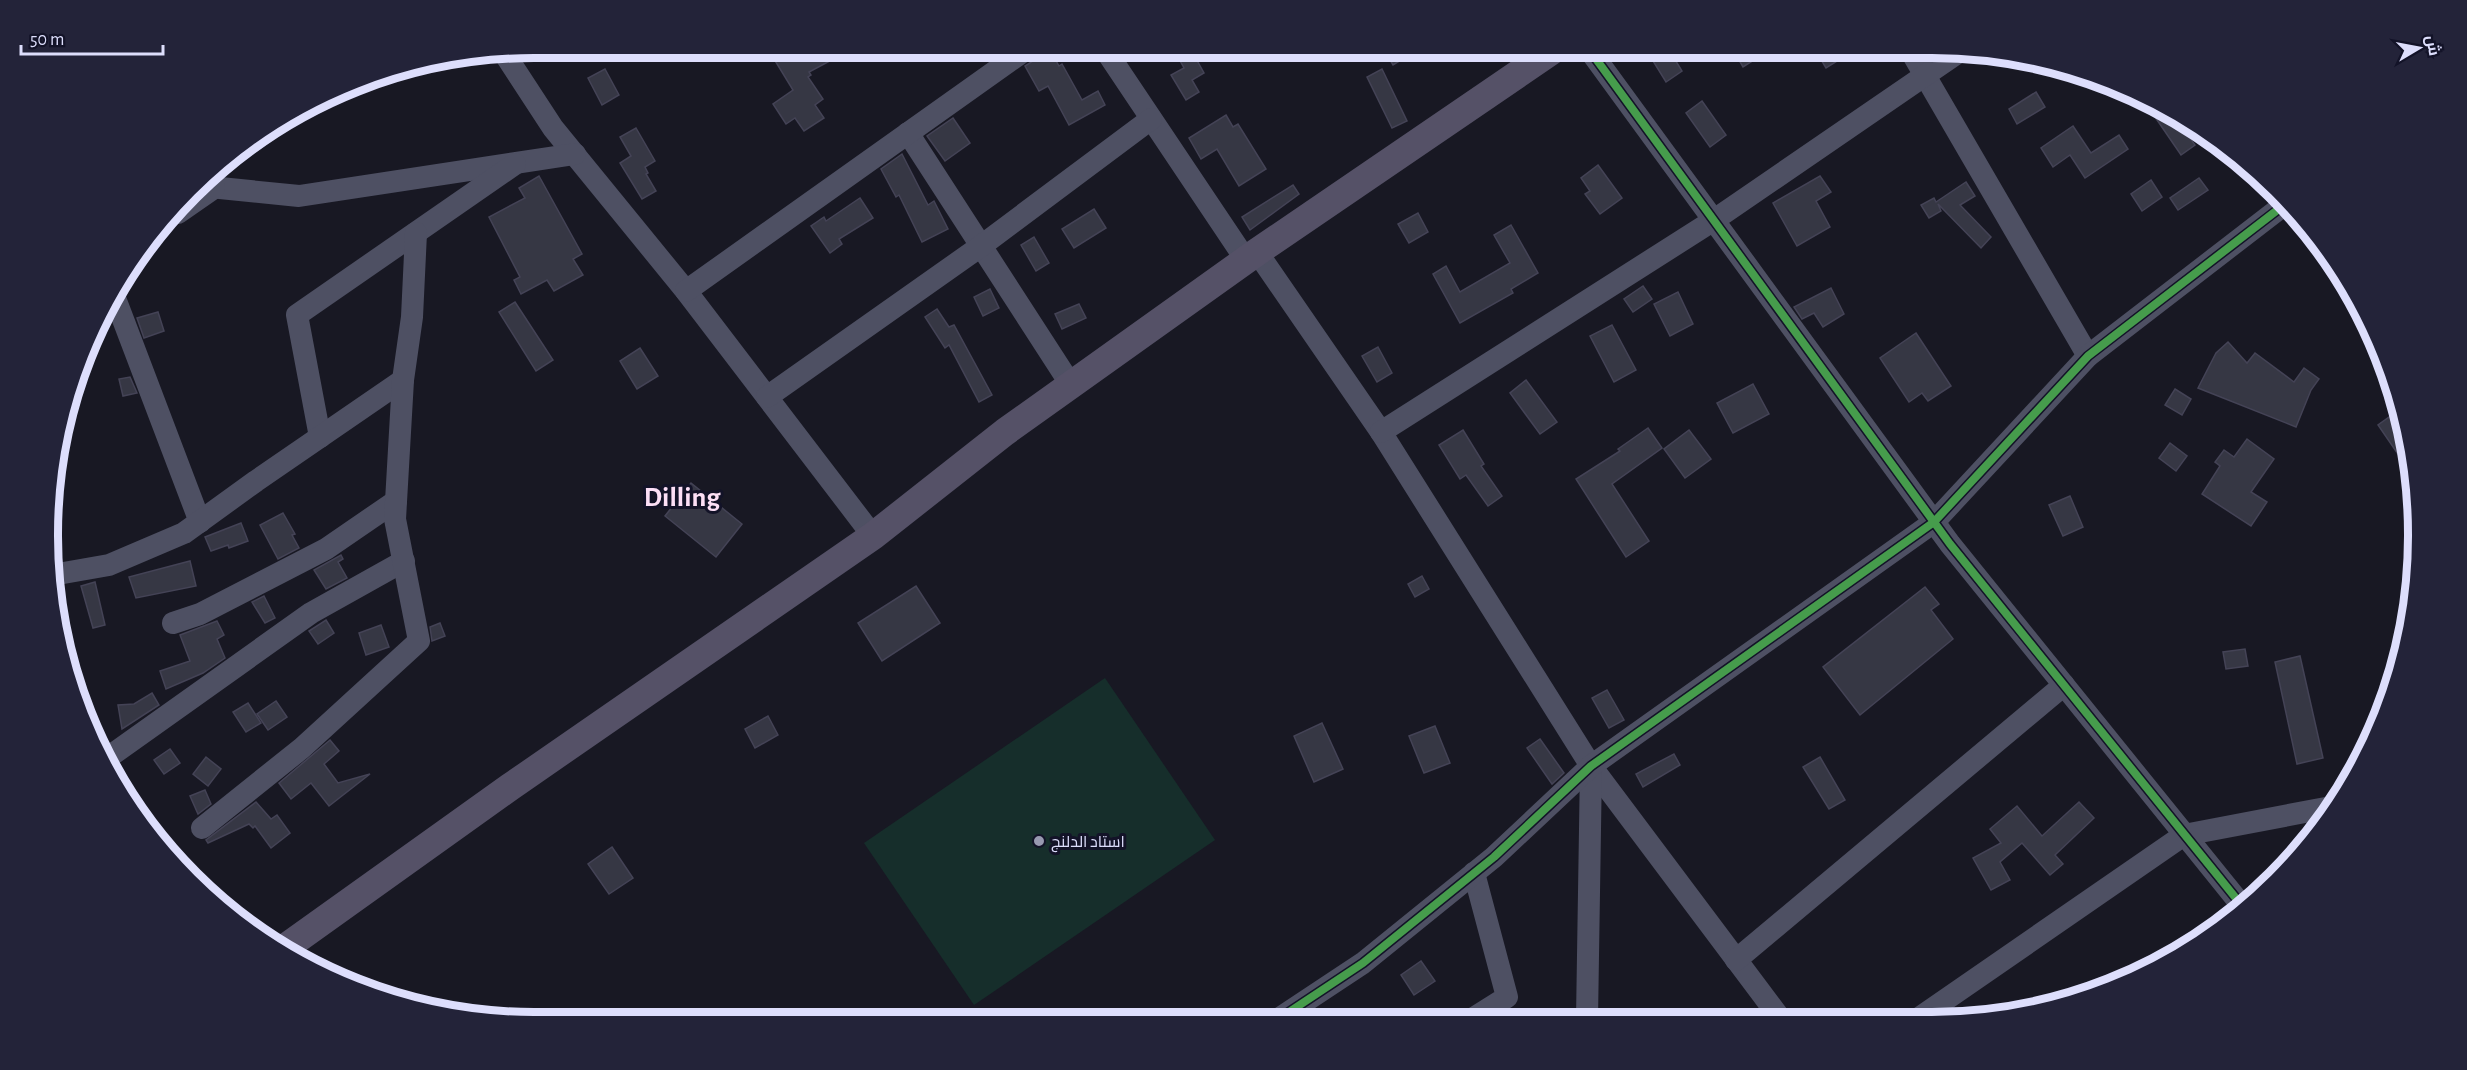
<svg xmlns="http://www.w3.org/2000/svg" width="2467" height="1070" viewBox="0 0 2467 1070" font-family="'Alegreya Sans',Cairo,sans-serif">
<style>
.green{fill:#162e2b}
.building{fill:#363744;stroke:#444356;stroke-width:1.5}
.lines{fill:none;stroke-linecap:round;stroke-linejoin:round}
.minor{stroke:#4e5063;stroke-width:22}
.major{stroke:#555167;stroke-width:28}
.cycleway-casing{stroke:#131328;stroke-width:11}
.cycleway{stroke:#469c4c;stroke-width:8}
.poi-dot{fill:#9899b0;stroke:#131328;stroke-width:2}
.labels{text-anchor:middle;stroke-width:6;stroke-linejoin:round;paint-order:stroke}
.poi-label{font-size:16px;fill:#dddefc;stroke:#131328;text-anchor:start}
.town-label{font-size:28px;font-weight:bold;fill:#fcdff6;stroke:#131328}
.rim{fill:none;stroke:#dddefc;stroke-width:8}
</style>
<rect width="100%" height="100%" fill="#181823"/>
<!-- green -->
<path class="green" d="M1105,678L1215,840L974,1005L864,843Z"/>
<!-- building -->
<g class="building">
<path d="M783,48H854L809,72L811,75L808,77L823,99L815,105L824,118L804,131L795,118L786,124L773,104L793,90L774,59L785,53Z"/>
<path d="M1043,48H1049L1059,66L1062,64L1082,100L1098,91L1105,105L1069,125L1048,86L1039,91L1025,66L1036,59Z"/>
<path d="M1173,48H1190L1204,73L1192,80L1199,92L1186,100L1171,75L1184,68Z"/>
<path d="M1383,48H1421L1393,65Z"/>
<path d="M1645,48H1668L1682,71L1666,82Z"/>
<path d="M1732,48H1773L1743,67Z"/>
<path d="M1814,48H1858L1826,68Z"/>
<path d="M605,69L619,95L602,105L588,78Z"/>
<path d="M1382,69L1407,121L1392,128L1367,77Z"/>
<path d="M2036,92L2045,107L2017,124L2009,109Z"/>
<path d="M2142,98L2172,112L2195,145L2181,155Z"/>
<path d="M1702,101L1726,135L1710,147L1686,113Z"/>
<path d="M1226,115L1233,127L1238,124L1266,169L1239,186L1217,149L1201,159L1189,138Z"/>
<path d="M953,118L970,143L945,161L927,136Z"/>
<path d="M2073,126L2091,153L2119,135L2128,149L2085,178L2070,155L2053,167L2041,148Z"/>
<path d="M636,128L655,161L645,167L648,173L646,174L656,191L642,199L620,163L631,156L620,137Z"/>
<path d="M902,154L928,205L934,201L948,229L922,242L899,195L896,197L881,169Z"/>
<path d="M1598,165L1622,198L1600,214L1585,194L1590,191L1581,178Z"/>
<path d="M539,176L582,254L573,259L583,275L554,291L547,280L521,294L514,280L520,277L489,217L525,198L519,188Z"/>
<path d="M1820,176L1831,192L1816,201L1830,227L1797,246L1773,203Z"/>
<path d="M2199,178L2208,190L2178,210L2170,198Z"/>
<path d="M2151,180L2162,197L2142,211L2131,194Z"/>
<path d="M1966,182L1975,196L1960,205L1991,237L1981,248L1938,204L1941,211L1929,218L1921,205L1934,198L1936,202Z"/>
<path d="M1293,185L1299,194L1250,230L1242,217Z"/>
<path d="M860,198L873,218L839,239L842,244L830,253L811,226L824,217L826,221Z"/>
<path d="M1094,209L1106,228L1074,248L1062,229Z"/>
<path d="M1418,213L1428,232L1409,243L1398,224Z"/>
<path d="M1511,225L1538,273L1511,289L1513,293L1460,323L1433,274L1446,266L1460,292L1510,263L1494,235Z"/>
<path d="M1034,237L1049,263L1036,271L1021,245Z"/>
<path d="M1643,286L1652,299L1633,312L1624,299Z"/>
<path d="M1831,288L1844,314L1823,327L1814,313L1802,319L1794,307Z"/>
<path d="M990,289L999,308L983,316L974,297Z"/>
<path d="M1678,292L1693,324L1670,336L1654,304Z"/>
<path d="M515,302L553,360L536,371L499,312Z"/>
<path d="M1079,304L1086,318L1062,329L1055,314Z"/>
<path d="M937,309L949,327L954,325L992,395L979,402L949,345L945,348L925,317Z"/>
<path d="M158,312L164,331L144,338L137,318Z"/>
<path d="M1612,325L1636,370L1614,382L1590,336Z"/>
<path d="M1916,333L1951,386L1928,401L1922,393L1909,402L1880,358Z"/>
<path d="M2228,342L2247,363L2255,353L2294,382L2304,368L2319,379L2311,390L2296,427L2198,388L2216,353Z"/>
<path d="M1378,347L1392,373L1377,382L1362,356Z"/>
<path d="M640,348L658,376L637,389L620,361Z"/>
<path d="M130,377L137,393L123,396L119,379Z"/>
<path d="M1526,380L1557,422L1540,434L1510,393Z"/>
<path d="M1753,384L1769,414L1733,433L1717,403Z"/>
<path d="M2175,389L2191,399L2182,415L2165,405Z"/>
<path d="M2396,412L2405,426L2413,476L2378,425Z"/>
<path d="M1648,428L1662,448L1612,484L1649,541L1626,557L1576,479L1620,451L1618,449Z"/>
<path d="M1463,430L1484,464L1481,466L1502,496L1488,506L1466,475L1460,479L1439,445Z"/>
<path d="M1689,430L1711,459L1685,478L1664,449Z"/>
<path d="M2247,439L2274,459L2251,492L2267,502L2251,526L2202,494L2220,466L2215,462L2224,450L2234,457Z"/>
<path d="M2170,443L2187,456L2176,471L2159,458Z"/>
<path d="M691,483L742,524L716,557L665,516Z"/>
<path d="M2070,496L2083,527L2063,536L2049,505Z"/>
<path d="M283,513L295,534L292,535L299,548L278,559L260,525Z"/>
<path d="M241,523L248,541L229,548L228,545L211,551L205,537Z"/>
<path d="M341,555L343,559L338,562L347,578L326,589L314,570Z"/>
<path d="M190,561L196,586L136,598L129,577Z"/>
<path d="M1422,576L1429,589L1415,597L1408,584Z"/>
<path d="M95,582L105,625L93,628L81,586Z"/>
<path d="M916,586L940,623L882,661L858,623Z"/>
<path d="M1925,587L1939,604L1931,610L1953,639L1860,715L1823,667Z"/>
<path d="M264,596L275,618L265,623L252,602Z"/>
<path d="M326,620L334,633L318,644L309,631Z"/>
<path d="M217,621L224,635L217,639L225,658L203,673L166,689L160,671L190,661L180,635Z"/>
<path d="M440,623L445,636L432,641L430,627Z"/>
<path d="M381,625L389,647L366,655L359,633Z"/>
<path d="M2245,649L2248,666L2226,669L2223,652Z"/>
<path d="M2300,656L2323,758L2297,764L2275,662Z"/>
<path d="M1607,690L1624,720L1609,728L1592,698Z"/>
<path d="M152,693L159,705L122,729L118,705L134,704Z"/>
<path d="M276,701L287,717L268,730L257,714Z"/>
<path d="M248,703L261,723L246,732L233,712Z"/>
<path d="M768,716L778,735L755,748L745,729Z"/>
<path d="M1322,723L1343,769L1314,782L1294,736Z"/>
<path d="M1435,726L1450,763L1424,773L1409,736Z"/>
<path d="M1540,739L1564,773L1552,784L1527,748Z"/>
<path d="M330,740L339,751L324,764L338,783L370,774L329,806L311,783L291,799L279,783Z"/>
<path d="M170,749L180,763L164,774L154,760Z"/>
<path d="M1674,754L1680,765L1643,787L1636,774Z"/>
<path d="M206,757L221,769L208,786L193,774Z"/>
<path d="M1820,757L1845,800L1829,809L1803,767Z"/>
<path d="M205,790L211,804L198,814L190,796Z"/>
<path d="M256,802L271,819L277,815L290,833L271,848L255,826L253,828L249,824L208,843L206,840Z"/>
<path d="M2079,802L2094,818L2055,855L2063,864L2050,875L2022,843L2000,862L2010,880L1991,890L1973,858L2001,843L1990,829L2017,806L2042,836Z"/>
<path d="M612,847L633,878L609,894L588,864Z"/>
<path d="M1421,961L1435,981L1414,995L1401,975Z"/>
</g>
<g class="lines">
<!-- minor -->
<g class="minor">
<path d="M1104,48L1246,260"/>
<path d="M1588,48L1950,544L2243,907"/>
<path d="M1909,48L2088,356"/>
<path d="M504,53L553,128L686,291L873,536"/>
<path d="M908,133L1071,385"/>
<path d="M236,153L294,112"/>
<path d="M200,186L299,196L575,154"/>
<path d="M178,213L214,188"/>
<path d="M1257,252L1381,432L1591,766L1780,1018"/>
<path d="M686,291L1028,48"/>
<path d="M113,293L200,522"/>
<path d="M767,397L981,246L1151,119"/>
<path d="M1381,432L1714,220L1959,52"/>
<path d="M320,437L297,315L515,164"/>
<path d="M52,575L109,565L184,533L256,481L403,380"/>
<path d="M173,623L200,614L326,549L396,501"/>
<path d="M106,759L311,613L404,561"/>
<path d="M202,828L302,748L419,641L395,519L403,380L412,317L416,233"/>
<path d="M1736,960L2064,685"/>
<path d="M1919,1018L2184,835L2331,807"/>
<path d="M1472,1019L1507,997L1474,873"/>
<path d="M1587,1019L1591,766"/>
<path d="M1277,1020L1363,963L1494,857L1591,766L1934,522L2088,356L2280,208"/>
</g>
<!-- major -->
<path class="major" d="M282,950L510,787L873,536L1005,432L1257,252L1556,48"/>
<defs>
<g id="cycleway">
<path d="M1588,48L1950,544L2243,907"/>
<path d="M1277,1020L1363,963L1494,857L1591,766L1934,522L2088,356L2280,208"/>
</g>
</defs>
<!-- cycleway casing -->
<use href="#cycleway" class="cycleway-casing"/>
<!-- cycleway -->
<use href="#cycleway" class="cycleway"/>
</g>
<!-- markers -->
<circle class="poi-dot" cx="1039" cy="841" r="6"/>
<g class="labels">
<!-- poi labels -->
<g class="poi-label">
<text x="1051" y="847">استاد الدلنج</text>
</g>
<!-- town labels -->
<g class="town-label">
<text x="682" y="506">Dilling</text>
</g>
</g>
<!-- crop -->
<path d="M0 0H2467V1070H0ZM534 58H1932A476 476 0 0 1 2408 534V536A476 476 0 0 1 1932 1012H534A476 476 0 0 1 58 536V534A476 476 0 0 1 534 58Z" fill="#232339" fill-rule="evenodd"/>
<path class="rim" d="M534 58H1932A476 476 0 0 1 2408 534V536A476 476 0 0 1 1932 1012H534A476 476 0 0 1 58 536V534A476 476 0 0 1 534 58Z"/>
<!-- north arrow -->
<g transform="translate(2419 48) rotate(80)" stroke="#131328" stroke-width="4.5" paint-order="stroke">
<path d="M0-4.5L10 22L0 15L-10 22Z" fill="#dddefc"/>
<text y="-9" font-size="16" font-weight="bold" text-anchor="middle" fill="#dddefc">ش</text>
</g>
<!-- scale -->
<path d="M21 45v9h142v-9" fill="none" stroke="#dddefc" stroke-width="3"/>
<text x="30" y="45" font-size="18" fill="#dddefc" stroke="#131328" stroke-width="4.5" paint-order="stroke">50 m</text>
</svg>
